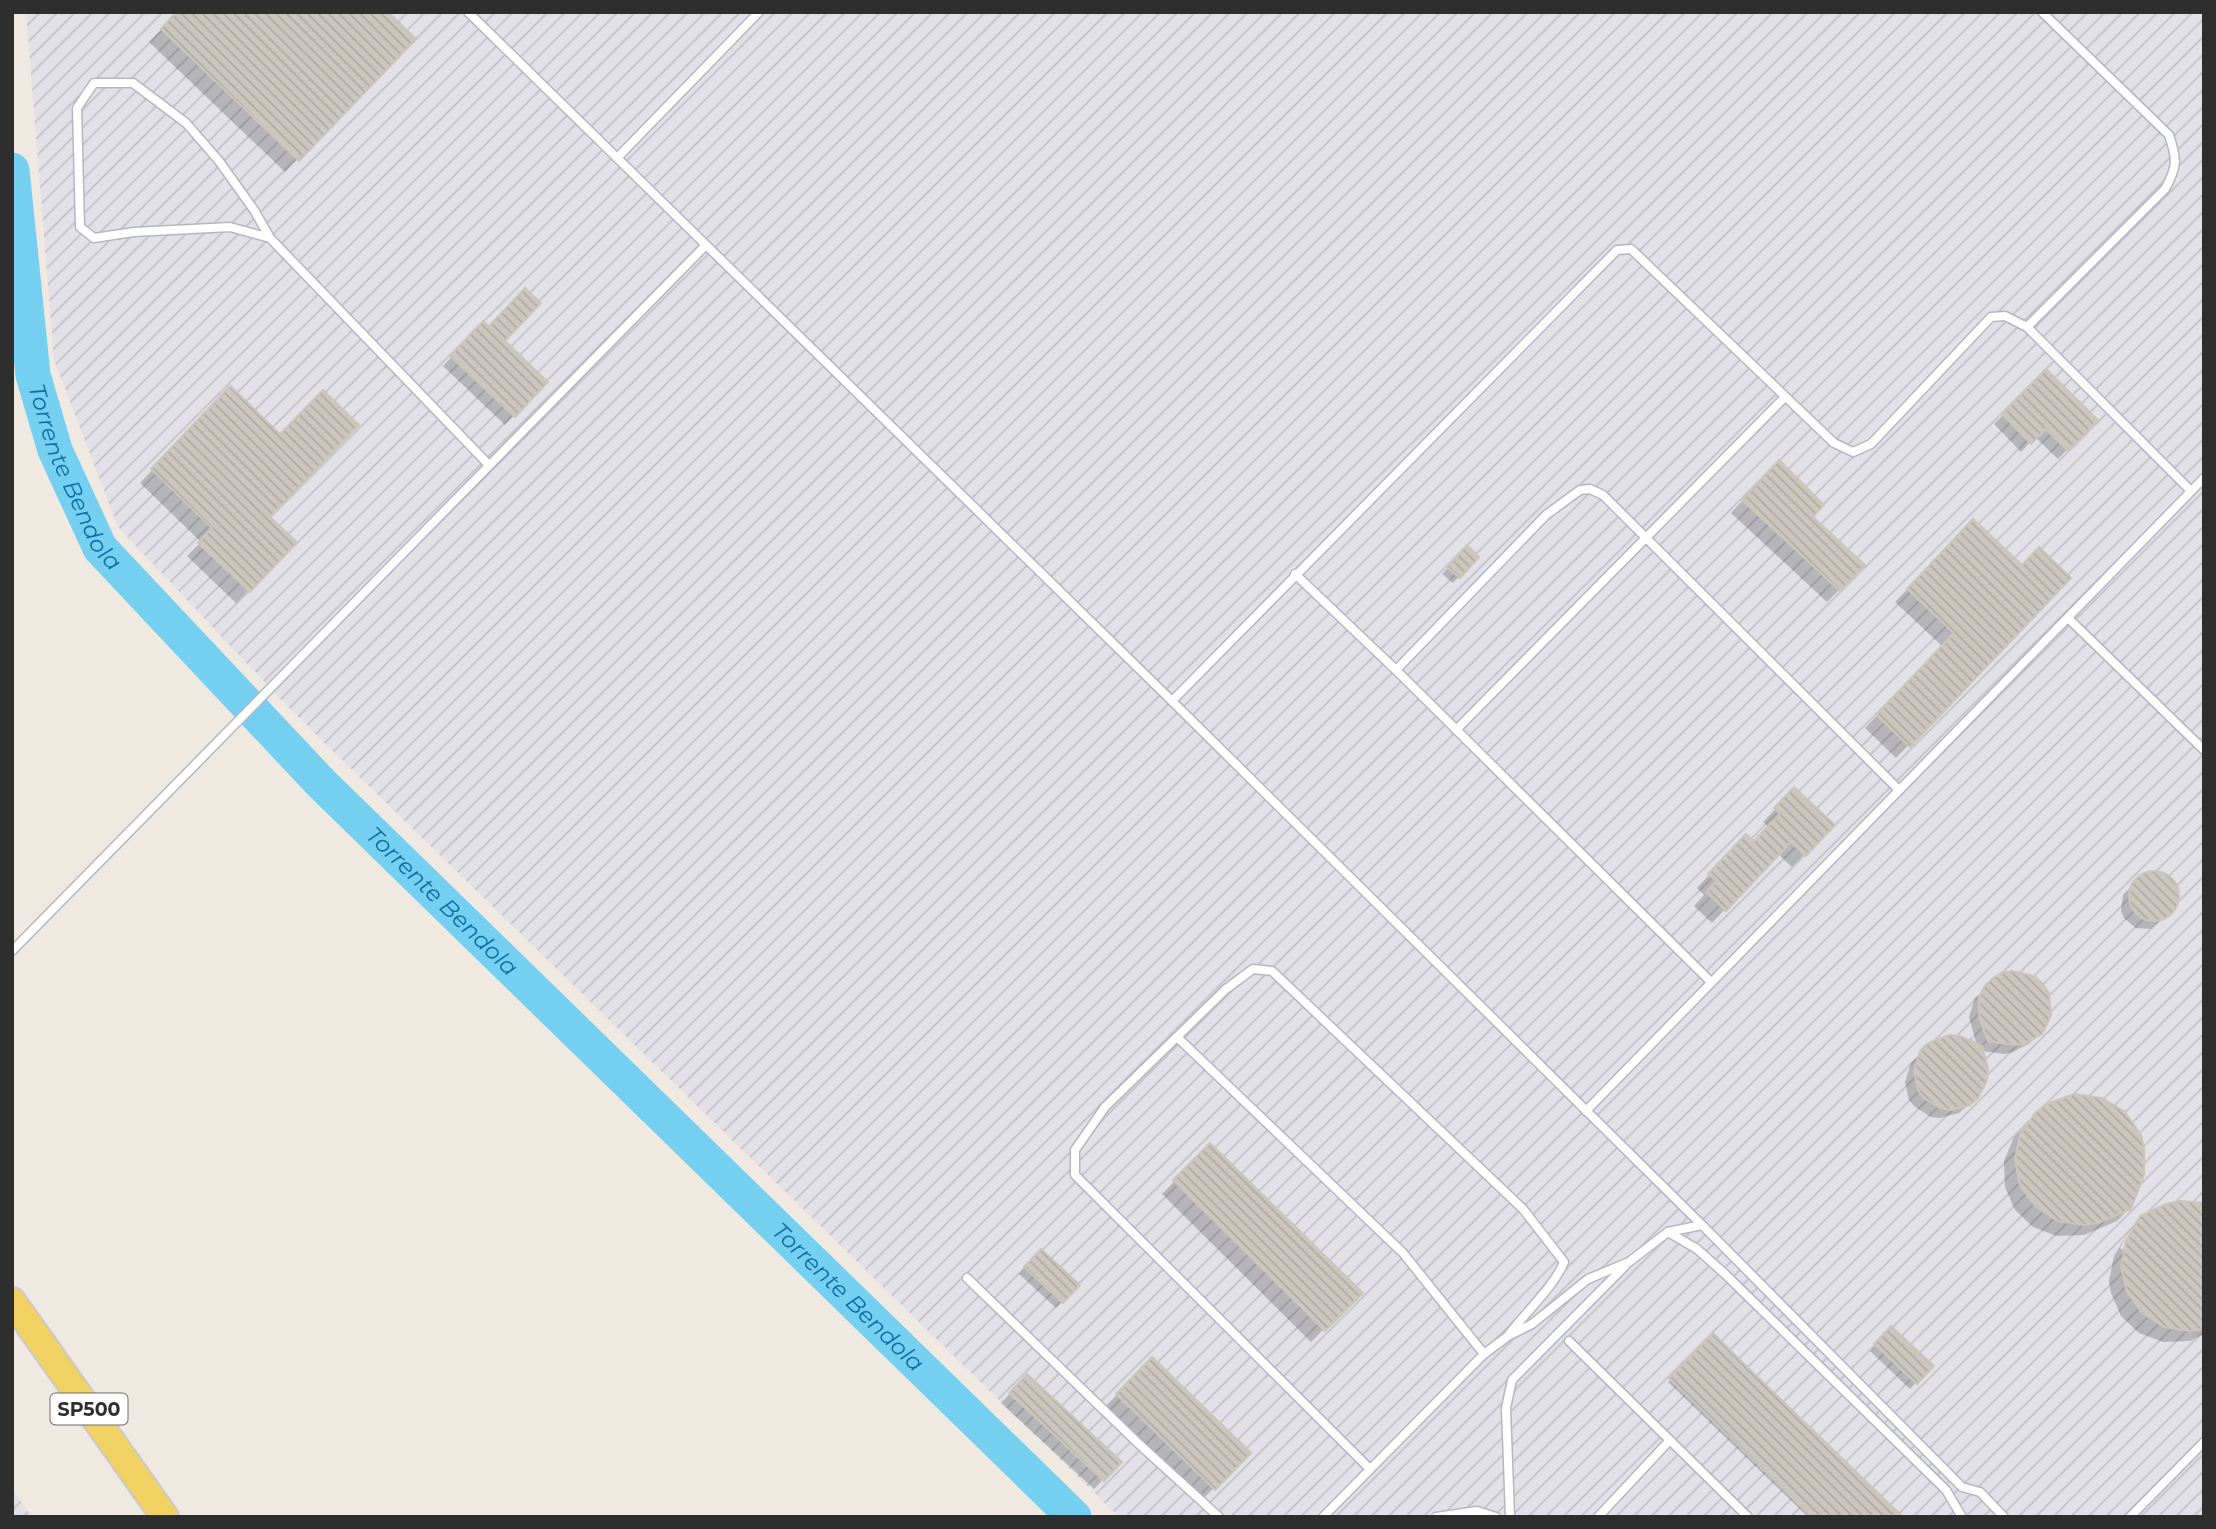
<svg xmlns="http://www.w3.org/2000/svg" width="2216" height="1529" viewBox="0 0 2216 1529" font-family="Montserrat,sans-serif">
<style>
.industrial{fill:url(#industrial-furrows)}
.shadow{fill:#0003}
.lines{fill:none;stroke-linecap:round;stroke-linejoin:round}
.river{stroke:#75cff0;stroke-width:35}
.building{fill:url(#building-back-hatch);stroke:#cbc5ba;stroke-width:2}
.service-casing{stroke:#b4b7c1;stroke-width:11}
.primary-casing{stroke:#c9c9c9;stroke-width:30}
.service{stroke:#fff;stroke-width:8}
.primary{stroke:#f2d163;stroke-width:26}
.labels{text-anchor:middle;stroke-width:5;stroke-linejoin:round;paint-order:stroke}
.shield{fill:#fff;stroke:#6d6d6d;stroke-width:2}
.shield-label{font-size:19px;font-weight:bold;fill:#2e2e2e}
.water-label{font-size:23px;font-style:italic;fill:#0d6fa3;stroke:#fff}
</style>
<defs>
<pattern id="industrial-furrows" width="10" height="10" patternUnits="userSpaceOnUse" patternTransform="scale(1.75)"><rect width="10" height="10" fill="#e3e1e8"/><path d="M-1 1l2-2M0 10L10 0M9 11l2-2" fill="none" stroke="#c3c1c7"/></pattern>
<pattern id="building-back-hatch" width="6" height="6" patternUnits="userSpaceOnUse" patternTransform="scale(1.75)"><rect width="6" height="6" fill="#cbc7bf"/><path d="M-1 5l2 2M0 0l6 6M5-1l2 2" fill="none" stroke="#afaba4"/></pattern>
</defs>
<rect width="100%" height="100%" fill="#efe9e1"/>
<!-- industrial -->
<g class="industrial">
<path d="M26,12H2204V1517H1119L293,712L118,527L54,360Z"/>
<path d="M12,1489L32,1517H12Z"/>
</g>
<!-- shadow -->
<g class="shadow">
<path d="M178,12L413,39L285,172L149,42Z"/>
<path d="M484,323L546,382L505,425L443,366Z"/>
<path d="M2046,371L2096,420L2058,459L2035,437L2021,452L1994,424Z"/>
<path d="M230,389L268,517L295,542L236,603L187,556L201,542L140,483Z"/>
<path d="M1767,474L1810,517L1839,590L1827,602L1731,513Z"/>
<path d="M1973,521L2022,567L2069,578L1896,758L1865,728L1943,647L1895,602Z"/>
<path d="M1467,548L1477,557L1453,583L1442,574Z"/>
<path d="M1794,789L1832,825L1792,867L1778,854L1712,923L1694,906L1704,895L1697,888L1733,849L1753,843L1769,827L1763,822Z"/>
<path d="M2155,873L2163,874L2170,879L2177,895L2173,910L2150,929L2136,928L2124,918L2121,911L2123,895L2139,878Z"/>
<path d="M2023,973L2033,978L2040,1032L2030,1043L2013,1052L2004,1054L1982,1051L1977,1097L1959,1113L1940,1118L1931,1117L1915,1107L1909,1100L1905,1082L1911,1063L1929,1045L1977,1046L1969,1017L1975,998L2002,975Z"/>
<path d="M2048,1105L2130,1208L2117,1221L2084,1235L2057,1236L2033,1227L2015,1210L2005,1187L2004,1161L2014,1137Z"/>
<path d="M1210,1145L1360,1293L1311,1342L1162,1194Z"/>
<path d="M2204,1206V1334L2190,1341L2163,1342L2139,1333L2121,1316L2111,1293L2109,1281L2114,1256L2132,1226L2120,1248L2123,1250L2137,1224H2134L2141,1217Z"/>
<path d="M1041,1252L1077,1285L1056,1308L1019,1274Z"/>
<path d="M1891,1329L1932,1366L1910,1389L1870,1351Z"/>
<path d="M1713,1336L1901,1517H1808L1668,1382Z"/>
<path d="M1152,1359L1248,1453L1201,1501L1105,1407Z"/>
<path d="M1027,1376L1120,1462L1094,1489L1001,1403Z"/>
</g>
<g class="lines">
<!-- river -->
<path class="river" id="s1" d="M12,170L33,375L55,450L100,548L321,783L1074,1517"/>
</g>
<!-- building -->
<g class="building">
<path d="M176,12H388L416,39L299,161L161,29Z"/>
<path d="M525,288L541,303L505,341L548,382L515,417L450,356L483,321L489,326Z"/>
<path d="M2046,369L2098,420L2068,451L2046,429L2031,444L2002,414Z"/>
<path d="M230,386L280,434L323,390L359,425L270,517L297,542L250,592L198,543L212,528L151,469Z"/>
<path d="M1779,460L1824,505L1813,517L1865,565L1840,591L1742,500Z"/>
<path d="M1973,519L2022,565L2039,547L2071,578L1910,747L1876,715L1954,633L1907,589Z"/>
<path d="M1467,545L1479,557L1460,578L1447,567Z"/>
<path d="M1794,787L1835,825L1806,856L1791,842L1726,911L1706,892L1716,881L1708,874L1746,834L1754,841L1780,814L1774,808Z"/>
<circle cx="2154" cy="896" r="25"/>
<path d="M2012,971L2034,976L2043,984L2049,993L2051,1016L2042,1034L2024,1044L2014,1045L1988,1041L1979,1017V997L1984,987L1992,979L2001,973Z"/>
<path d="M1949,1035L1960,1036L1982,1046L1988,1069L1987,1080L1978,1098L1970,1105L1951,1110L1940,1108L1924,1098L1918,1090L1914,1071L1920,1051L1928,1043Z"/>
<path d="M2074,1094L2102,1098L2125,1112L2141,1135L2144,1148V1175L2131,1209L2098,1223L2084,1225L2058,1221L2036,1207L2020,1186L2015,1160L2020,1135L2036,1112L2047,1104Z"/>
<path d="M1210,1143L1363,1293L1325,1331L1173,1180Z"/>
<path d="M2180,1201L2204,1203V1329L2190,1331L2164,1327L2142,1313L2127,1292L2121,1267L2126,1241L2140,1216L2166,1204Z"/>
<path d="M1041,1249L1080,1285L1063,1303L1024,1267Z"/>
<path d="M1891,1326L1934,1366L1917,1384L1874,1344Z"/>
<path d="M1713,1333L1742,1362L1903,1517H1812L1669,1378Z"/>
<path d="M1152,1357L1251,1453L1215,1490L1116,1394Z"/>
<path d="M1027,1374L1122,1462L1104,1481L1009,1393Z"/>
</g>
<g class="lines">
<defs>
<g id="service">
<path d="M468,12L1172,701L1702,1225L1668,1232L1629,1262L1588,1279L1532,1324L1508,1336L1484,1354L1323,1517"/>
<path d="M617,158L759,12"/>
<path d="M270,238L230,227L134,232L94,238L80,227L77,108L94,83H133L186,123L219,161L254,210L270,238L488,464"/>
<path d="M2027,327L2191,491"/>
<path d="M1295,574L1396,670L1711,982"/>
<path d="M2068,618L2204,750"/>
<path d="M1396,670L1546,515L1580,490L1590,489L1603,495L1899,790"/>
<path d="M1172,701L1617,250L1631,249L1834,443L1853,452L1871,444L1991,317L2005,316L2027,327L2165,189C2178,166 2177,159 2169,135L2042,12"/>
<path d="M1456,730L1785,397"/>
<path d="M12,951L705,246"/>
<path d="M1177,1037L1403,1253L1484,1354"/>
<path d="M1586,1111L2204,478"/>
<path d="M1702,1225L1962,1487L1980,1492L2004,1517"/>
<path d="M1668,1232L1697,1249L1725,1274L1946,1490L1962,1517"/>
<path d="M967,1278L1140,1445L1219,1517"/>
<path d="M1569,1341L1748,1517"/>
<path d="M1370,1469L1075,1175V1150L1105,1107L1226,989L1253,969L1272,971L1523,1209L1564,1262C1555,1285 1527,1311 1510,1333"/>
<path d="M1436,1517L1477,1511L1496,1517"/>
<path d="M1510,1517L1506,1408L1512,1380L1625,1266"/>
<path d="M1598,1517L1670,1440"/>
<path d="M2130,1517L2204,1442"/>
</g>
<path id="primary" d="M12,1301L165,1517"/>
</defs>
<!-- service casing -->
<use href="#service" class="service-casing"/>
<!-- primary casing -->
<use href="#primary" class="primary-casing"/>
<!-- service -->
<use href="#service" class="service"/>
<!-- primary -->
<use href="#primary" class="primary"/>
</g>
<g class="labels">
<!-- shield labels -->
<rect class="shield" x="50.5" y="1393.5" width="77" height="31" rx="5"/>
<g class="shield-label">
<text x="89" y="1416">SP500</text>
</g>
<!-- water labels -->
<g class="water-label">
<text dy="8" stroke="none"><textPath href="#s1" startOffset="317">Torrente Bendola</textPath></text>
<text dy="8" stroke="none"><textPath href="#s1" startOffset="884">Torrente Bendola</textPath></text>
<text dy="8" stroke="none"><textPath href="#s1" startOffset="1451">Torrente Bendola</textPath></text>
</g>
</g>
<!-- border -->
<rect width="2216" height="1529" fill="none" stroke="#2e2e2e" stroke-width="28"/>
</svg>
